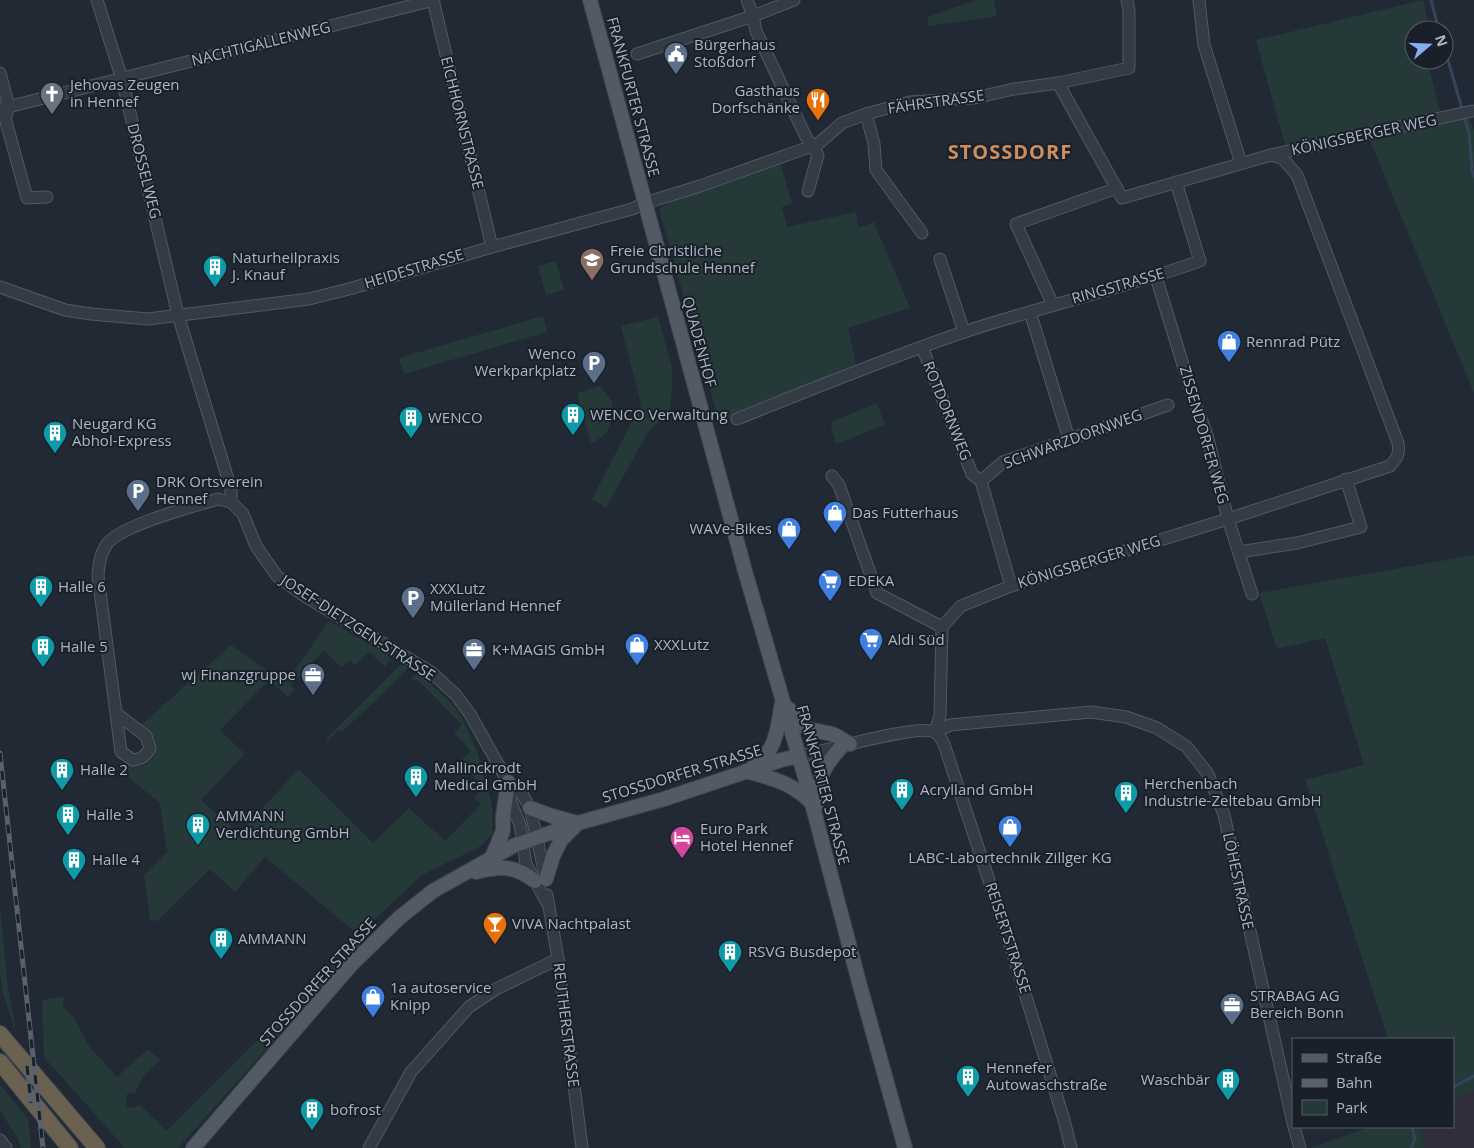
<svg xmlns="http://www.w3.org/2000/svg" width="1474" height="1148" viewBox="0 0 1474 1148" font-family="'Open Sans',sans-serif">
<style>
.medical{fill:#2f2e3a}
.green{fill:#263939}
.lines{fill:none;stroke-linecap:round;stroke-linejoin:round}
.stream{stroke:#35445b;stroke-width:3}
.minor-casing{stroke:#515963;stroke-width:13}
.major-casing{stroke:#3d444f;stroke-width:16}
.highway-casing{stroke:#3e4650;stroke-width:18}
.minor{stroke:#333b45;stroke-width:11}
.major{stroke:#515a65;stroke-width:14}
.highway{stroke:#6b6151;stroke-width:16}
.rail-casing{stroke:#58616e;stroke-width:5}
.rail{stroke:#19202a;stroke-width:3;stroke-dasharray:9;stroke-linecap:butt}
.labels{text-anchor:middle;stroke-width:4;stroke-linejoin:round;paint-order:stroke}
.street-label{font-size:15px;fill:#adb6c2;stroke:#19202a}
.poi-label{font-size:15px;fill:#adb6c2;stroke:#19202a;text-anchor:start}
.district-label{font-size:20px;font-weight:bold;letter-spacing:1px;fill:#cc8e5f;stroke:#19202a}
</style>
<rect width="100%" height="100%" fill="#202934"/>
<!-- medical -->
<path class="medical" d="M1474,1090V1148H1425L1421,1127H1453V1102Z"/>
<!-- green -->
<g class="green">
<path d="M977,0H994L997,16L929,26L927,17Z"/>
<path d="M1423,0L1430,30H1414V60H1427L1441,115L1285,145L1256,40Z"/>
<path d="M1469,117L1474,130V393L1369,138Z"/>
<path d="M780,162L792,203L782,207L787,227L856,212L858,228L874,222L910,308L848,328L856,364L728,419L718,418L659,209L667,203Z"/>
<path d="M556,261L564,290L546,295L538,266Z"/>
<path d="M543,316L547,332L404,374L399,358Z"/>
<path d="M658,317L672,367V390L669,415L649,430L606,508L592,499L641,404L621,326Z"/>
<path d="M600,386L613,403C610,424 613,433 591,443L577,393Z"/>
<path d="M877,403L885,425L836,444L831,426L833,421Z"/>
<path d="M1474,555V1090L1453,1102V1039H1388L1305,780L1364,765L1325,638L1277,649L1259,593Z"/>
<path d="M329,621L392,657L385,667L369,652L355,665L350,661L341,667L324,650L291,685L295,690L288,697L271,681L276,675L287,681Z"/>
<path d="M231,645L274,675L220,730L245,754L201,800L239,833L299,769L373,843L409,808L445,841L481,804L474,797L484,788L459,762L471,751L454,733L462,725L419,681L412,680V677L418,672L446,698L457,710L465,724L477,751L492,804L493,834L479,847L422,875L371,923L362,928L364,940L178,1148H125L44,1057L42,1000L64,997L63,1006L74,1018L89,1046L117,1077L148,1049L160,1060L144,1075L134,1094L131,1092L127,1094L126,1099L127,1107L130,1108L140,1105L167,1131L354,944L355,932L265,857L235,892L210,869L157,921L150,920L144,875L167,852L160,803L127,776L125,764C156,775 166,743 140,726Z"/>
<path d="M401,664H406L408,668L404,673L342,732L339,729L328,741L326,739Z"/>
<path d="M0,906L7,980L16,1034L2,989L0,974Z"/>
<path d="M0,1084L28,1119L31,1148H21L17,1137L0,1111Z"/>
<path d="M1369,1127H1421L1425,1148H1311Z"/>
</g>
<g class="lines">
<!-- stream -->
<g class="stream">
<path d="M1431,0L1439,30"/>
<path d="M1444,46L1469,133L1472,171L1474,176"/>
<path d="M1453,1087L1474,1076"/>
<path d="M1411,1148L1415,1139L1412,1127"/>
</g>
<defs>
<g id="minor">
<path d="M97,0L122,79L178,315L231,489V502"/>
<path d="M433,0L492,247"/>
<path d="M747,0L753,16L756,31L806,137L818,155L808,191"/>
<path d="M1199,0L1204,45L1241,163"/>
<path d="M637,54L753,16L794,0"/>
<path d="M0,73L9,107L5,118L27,198L47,197"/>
<path d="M1058,83L1129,68V11L1127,0"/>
<path d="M0,109L434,0"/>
<path d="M866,114L874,144L876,170L922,233"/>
<path d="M940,259L964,332"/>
<path d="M1156,277L1192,394L1207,435L1228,519L1252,594"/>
<path d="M0,287L65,310L91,314L148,319L213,311L309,299L349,289L492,247L632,209L645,203L700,186L818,144L842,123L866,114L910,102L974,98L1014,89L1058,83L1122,198L1271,155L1472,111"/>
<path d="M1053,305L1016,224L1117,188"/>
<path d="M1030,312L1069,439"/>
<path d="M922,347L972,474L981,481L1011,586"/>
<path d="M737,419C812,389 887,358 964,332C1042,306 1122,289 1200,261L1176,182"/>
<path d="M832,476L839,485L877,593L942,627"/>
<path d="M981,481L1003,462L1168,405"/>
<path d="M1239,552L1297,543L1361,527L1346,479"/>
<path d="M117,714L146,736L150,748C146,756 142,759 133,760L121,752L98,576C99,564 100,554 107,544C121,525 194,506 218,499L231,502L243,514L256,546L277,576L306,597L431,672L456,695L470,714L508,782L511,803L520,825L526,864L547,903"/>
<path d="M799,756C823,752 919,723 935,732L950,725L1091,712L1126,717L1157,728L1187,747L1208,774L1224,815L1293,1123"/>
<path d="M508,782L522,794L530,808L546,879"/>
<path d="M547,895L558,959L582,1148"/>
<path d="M1294,1127L1300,1148"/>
<path d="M0,1140L6,1148"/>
<path d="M369,1148L411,1072L469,1007L496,989L558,959"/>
<path d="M1071,1148L1064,1120L1007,935L944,744L940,737L935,732L940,716L942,627L961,606L1011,586L1228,519L1390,466C1397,458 1400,454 1398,443L1297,175L1282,158L1271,155"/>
</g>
<g id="major">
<path d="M590,0L745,571L805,777L860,986L905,1148"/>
<path d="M789,709C801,731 810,729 832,734C838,736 844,741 850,744"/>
<path d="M753,767C777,750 777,730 782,703"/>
<path d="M746,771C773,779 791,782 812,803"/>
<path d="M816,805C819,777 822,768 842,746"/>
<path d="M530,808L552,816L577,823"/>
<path d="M492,857L503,831V817L508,782"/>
<path d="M476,872C500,866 514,865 535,881"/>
<path d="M546,879L553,856L561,840L575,826"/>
<path d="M193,1148L351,965L399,918L433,891L513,846L578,823L664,799L781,760L799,756"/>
</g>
<g id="highway">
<path d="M0,1034L97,1148"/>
<path d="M0,1062L70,1148"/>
</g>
</defs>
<!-- minor casing -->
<use href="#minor" class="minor-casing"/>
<!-- major casing -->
<use href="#major" class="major-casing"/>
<!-- highway casing -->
<use href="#highway" class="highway-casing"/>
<!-- minor -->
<use href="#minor" class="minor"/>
<!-- major -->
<use href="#major" class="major"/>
<!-- highway -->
<use href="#highway" class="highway"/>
<defs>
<g id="rail">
<path d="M0,753L43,1148"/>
<path d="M27,1066L31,1103"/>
</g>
</defs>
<!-- rail casing -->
<use href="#rail" class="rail-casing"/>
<!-- rail -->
<use href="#rail" class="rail"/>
</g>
<!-- icons -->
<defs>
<symbol id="civic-pin" viewBox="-11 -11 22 30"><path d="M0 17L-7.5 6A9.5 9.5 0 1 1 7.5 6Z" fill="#5c6f8a" stroke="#19202a"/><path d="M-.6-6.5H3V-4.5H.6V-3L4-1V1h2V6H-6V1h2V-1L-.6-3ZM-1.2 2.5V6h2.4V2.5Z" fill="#fff"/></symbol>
<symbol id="church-pin" viewBox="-11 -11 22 30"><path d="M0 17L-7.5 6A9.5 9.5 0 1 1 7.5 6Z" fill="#6b7280" stroke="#19202a"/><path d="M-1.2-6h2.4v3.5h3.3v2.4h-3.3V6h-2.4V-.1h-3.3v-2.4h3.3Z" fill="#fff"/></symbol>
<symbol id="restaurant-pin" viewBox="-11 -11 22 30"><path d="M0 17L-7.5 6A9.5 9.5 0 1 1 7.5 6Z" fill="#e8710a" stroke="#19202a"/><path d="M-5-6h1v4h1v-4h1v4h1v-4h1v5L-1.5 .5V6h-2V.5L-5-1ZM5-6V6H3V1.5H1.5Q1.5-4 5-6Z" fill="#fff"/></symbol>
<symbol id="school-pin" viewBox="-11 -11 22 30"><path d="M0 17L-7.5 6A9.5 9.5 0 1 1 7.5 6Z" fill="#8d6e63" stroke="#19202a"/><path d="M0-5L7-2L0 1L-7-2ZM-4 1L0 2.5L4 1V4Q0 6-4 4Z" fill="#fff"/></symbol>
<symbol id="building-pin" viewBox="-11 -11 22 30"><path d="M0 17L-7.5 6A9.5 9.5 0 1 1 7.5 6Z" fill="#0f9aa8" stroke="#19202a"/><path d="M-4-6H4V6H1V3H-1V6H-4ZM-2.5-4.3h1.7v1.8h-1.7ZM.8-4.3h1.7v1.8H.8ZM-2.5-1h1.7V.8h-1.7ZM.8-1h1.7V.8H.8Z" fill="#fff"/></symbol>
<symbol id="shop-pin" viewBox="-11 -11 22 30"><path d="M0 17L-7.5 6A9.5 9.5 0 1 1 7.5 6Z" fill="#3f7fe0" stroke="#19202a"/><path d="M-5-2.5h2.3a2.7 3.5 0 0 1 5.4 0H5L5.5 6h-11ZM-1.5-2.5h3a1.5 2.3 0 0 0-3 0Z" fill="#fff"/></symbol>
<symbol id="parking-pin" viewBox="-11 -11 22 30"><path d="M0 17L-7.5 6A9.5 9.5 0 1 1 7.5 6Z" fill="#5c6f8a" stroke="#19202a"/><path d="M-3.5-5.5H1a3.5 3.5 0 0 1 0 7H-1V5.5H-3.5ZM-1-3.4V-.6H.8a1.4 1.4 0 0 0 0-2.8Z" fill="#fff"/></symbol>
<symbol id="supermarket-pin" viewBox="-11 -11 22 30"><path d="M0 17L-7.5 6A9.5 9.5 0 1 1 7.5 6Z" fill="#3f7fe0" stroke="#19202a"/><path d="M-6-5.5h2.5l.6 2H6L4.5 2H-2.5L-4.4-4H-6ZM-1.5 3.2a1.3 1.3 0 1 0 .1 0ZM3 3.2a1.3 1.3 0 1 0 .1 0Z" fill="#fff"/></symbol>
<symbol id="office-pin" viewBox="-11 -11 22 30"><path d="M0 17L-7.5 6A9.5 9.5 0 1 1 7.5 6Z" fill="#5c6f8a" stroke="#19202a"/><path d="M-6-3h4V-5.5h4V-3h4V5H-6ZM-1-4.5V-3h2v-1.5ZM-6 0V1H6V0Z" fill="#fff"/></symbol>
<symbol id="hotel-pin" viewBox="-11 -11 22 30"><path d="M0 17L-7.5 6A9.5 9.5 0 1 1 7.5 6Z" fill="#d1479c" stroke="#19202a"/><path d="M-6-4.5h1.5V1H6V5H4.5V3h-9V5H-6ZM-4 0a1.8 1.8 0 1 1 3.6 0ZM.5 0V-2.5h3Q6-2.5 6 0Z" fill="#fff"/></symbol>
<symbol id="bar-pin" viewBox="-11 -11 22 30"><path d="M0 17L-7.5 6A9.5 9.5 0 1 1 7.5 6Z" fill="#e8710a" stroke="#19202a"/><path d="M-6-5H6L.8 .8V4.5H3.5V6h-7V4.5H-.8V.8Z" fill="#fff"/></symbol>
</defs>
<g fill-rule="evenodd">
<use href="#civic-pin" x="662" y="40" width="28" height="38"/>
<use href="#church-pin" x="38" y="80" width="28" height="38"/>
<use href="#restaurant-pin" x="804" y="86" width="28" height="38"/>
<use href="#school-pin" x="578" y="246" width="28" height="38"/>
<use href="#building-pin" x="201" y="253" width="28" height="38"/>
<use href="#shop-pin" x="1215" y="328" width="28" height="38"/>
<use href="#parking-pin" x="580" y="349" width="28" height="38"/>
<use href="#building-pin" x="559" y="401" width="28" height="38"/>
<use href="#building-pin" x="397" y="404" width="28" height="38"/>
<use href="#building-pin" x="41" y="419" width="28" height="38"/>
<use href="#parking-pin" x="124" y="477" width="28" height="38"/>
<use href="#shop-pin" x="821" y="499" width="28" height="38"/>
<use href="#shop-pin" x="775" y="515" width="28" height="38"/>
<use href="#supermarket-pin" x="816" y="567" width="28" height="38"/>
<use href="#building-pin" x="27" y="573" width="28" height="38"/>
<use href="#parking-pin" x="399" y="584" width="28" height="38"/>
<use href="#supermarket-pin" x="857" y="626" width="28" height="38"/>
<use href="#shop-pin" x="623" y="631" width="28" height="38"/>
<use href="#building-pin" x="29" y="633" width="28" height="38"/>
<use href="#office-pin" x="460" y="636" width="28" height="38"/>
<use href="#office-pin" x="299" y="661" width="28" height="38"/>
<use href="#building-pin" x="48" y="756" width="28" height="38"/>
<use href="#building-pin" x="402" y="763" width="28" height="38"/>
<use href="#building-pin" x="888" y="776" width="28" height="38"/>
<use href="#building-pin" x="1112" y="779" width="28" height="38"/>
<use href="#building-pin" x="54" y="801" width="28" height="38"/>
<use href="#building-pin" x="184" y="811" width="28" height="38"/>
<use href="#shop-pin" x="996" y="813" width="28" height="38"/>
<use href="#hotel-pin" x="668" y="824" width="28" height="38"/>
<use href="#building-pin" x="60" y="846" width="28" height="38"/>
<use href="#bar-pin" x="481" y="910" width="28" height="38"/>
<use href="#building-pin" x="207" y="925" width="28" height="38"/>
<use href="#building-pin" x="716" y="938" width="28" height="38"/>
<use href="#shop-pin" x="359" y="983" width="28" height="38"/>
<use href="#office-pin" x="1218" y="991" width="28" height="38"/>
<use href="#building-pin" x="954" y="1063" width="28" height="38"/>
<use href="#building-pin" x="1214" y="1066" width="28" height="38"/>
<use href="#building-pin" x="298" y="1096" width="28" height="38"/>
</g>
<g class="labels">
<!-- street labels -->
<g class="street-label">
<text transform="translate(261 44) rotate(-14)" y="5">NACHTIGALLENWEG</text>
<text transform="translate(633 97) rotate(75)" y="5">FRANKFURTER STRASSE</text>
<text transform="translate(936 102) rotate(-8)" y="5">FÄHRSTRASSE</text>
<text transform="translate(462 123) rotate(76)" y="5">EICHHORNSTRASSE</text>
<text transform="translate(1364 135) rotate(-12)" y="5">KÖNIGSBERGER WEG</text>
<text transform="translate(144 171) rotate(76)" y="5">DROSSELWEG</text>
<text transform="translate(414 269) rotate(-17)" y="5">HEIDESTRASSE</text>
<text transform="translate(1118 286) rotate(-16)" y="5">RINGSTRASSE</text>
<text transform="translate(699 342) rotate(75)" y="5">QUADENHOF</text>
<text transform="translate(947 411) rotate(68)" y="5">ROTDORNWEG</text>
<text transform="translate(1204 435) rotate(74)" y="5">ZISSENDORFER WEG</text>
<text transform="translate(1073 439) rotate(-20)" y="5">SCHWARZDORNWEG</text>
<text transform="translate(1089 562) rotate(-17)" y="5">KÖNIGSBERGER WEG</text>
<text transform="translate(358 628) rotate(33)" y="5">JOSEF-DIETZGEN-STRASSE</text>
<text transform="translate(682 774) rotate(-17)" y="5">STOSSDORFER STRASSE</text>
<text transform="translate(823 785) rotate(75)" y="5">FRANKFURTER STRASSE</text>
<text transform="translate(1238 881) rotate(78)" y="5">LÖHESTRASSE</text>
<text transform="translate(1008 938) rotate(72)" y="5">REISERTSTRASSE</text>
<text transform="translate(318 982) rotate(-48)" y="5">STOSSDORFER STRASSE</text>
<text transform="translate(566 1025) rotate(83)" y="5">REUTHERSTRASSE</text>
</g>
<!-- poi labels -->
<g class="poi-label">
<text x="694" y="50">Bürgerhaus<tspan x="694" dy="17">Stoßdorf</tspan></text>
<text x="70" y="90">Jehovas Zeugen<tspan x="70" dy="17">in Hennef</tspan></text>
<text x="800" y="96" text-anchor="end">Gasthaus<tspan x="800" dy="17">Dorfschänke</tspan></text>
<text x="610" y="256">Freie Christliche<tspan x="610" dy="17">Grundschule Hennef</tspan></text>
<text x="232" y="263">Naturheilpraxis<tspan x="232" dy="17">J. Knauf</tspan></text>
<text x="1246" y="347">Rennrad Pütz</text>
<text x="576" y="359" text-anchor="end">Wenco<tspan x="576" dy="17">Werkparkplatz</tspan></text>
<text x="590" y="420">WENCO Verwaltung</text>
<text x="428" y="423">WENCO</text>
<text x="72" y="429">Neugard KG<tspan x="72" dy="17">Abhol-Express</tspan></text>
<text x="156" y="487">DRK Ortsverein<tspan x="156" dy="17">Hennef</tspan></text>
<text x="852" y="518">Das Futterhaus</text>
<text x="772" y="534" text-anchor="end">WAVe-Bikes</text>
<text x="848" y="586">EDEKA</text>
<text x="58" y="592">Halle 6</text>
<text x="430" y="594">XXXLutz<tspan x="430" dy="17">Müllerland Hennef</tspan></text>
<text x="888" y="645">Aldi Süd</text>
<text x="654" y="650">XXXLutz</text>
<text x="60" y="652">Halle 5</text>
<text x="492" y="655">K+MAGIS GmbH</text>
<text x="296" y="680" text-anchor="end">wj Finanzgruppe</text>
<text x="434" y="773">Mallinckrodt<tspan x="434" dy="17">Medical GmbH</tspan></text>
<text x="80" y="775">Halle 2</text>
<text x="1144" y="789">Herchenbach<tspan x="1144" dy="17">Industrie-Zeltebau GmbH</tspan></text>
<text x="920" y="795">Acrylland GmbH</text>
<text x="86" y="820">Halle 3</text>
<text x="216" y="821">AMMANN<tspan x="216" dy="17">Verdichtung GmbH</tspan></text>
<text x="700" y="834">Euro Park<tspan x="700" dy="17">Hotel Hennef</tspan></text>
<text x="1010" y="863" text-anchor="middle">LABC-Labortechnik Zillger KG</text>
<text x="92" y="865">Halle 4</text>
<text x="512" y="929">VIVA Nachtpalast</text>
<text x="238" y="944">AMMANN</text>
<text x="748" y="957">RSVG Busdepot</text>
<text x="390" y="993">1a autoservice<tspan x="390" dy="17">Knipp</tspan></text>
<text x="1250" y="1001">STRABAG AG<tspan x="1250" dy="17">Bereich Bonn</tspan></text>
<text x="986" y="1073">Hennefer<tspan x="986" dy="17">Autowaschstraße</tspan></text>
<text x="1210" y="1085" text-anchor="end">Waschbär</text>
<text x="330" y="1115">bofrost</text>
</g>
<!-- district labels -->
<g class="district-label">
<text x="1010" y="159">STOSSDORF</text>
</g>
</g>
<!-- legend -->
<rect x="1292" y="1038" width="162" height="90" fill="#19202a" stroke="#545c67"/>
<rect x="1302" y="1054" width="25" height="8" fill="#515a65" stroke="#545c67"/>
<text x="1336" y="1063" font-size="15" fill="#adb6c2">Straße</text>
<rect x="1302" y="1079" width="25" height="8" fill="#58616e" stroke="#545c67"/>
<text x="1336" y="1088" font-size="15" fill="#adb6c2">Bahn</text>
<rect x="1302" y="1100" width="25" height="15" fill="#263939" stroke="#545c67"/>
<text x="1336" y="1113" font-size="15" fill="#adb6c2">Park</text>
<!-- north arrow -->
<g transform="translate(1429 45) rotate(71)"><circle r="24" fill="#19202a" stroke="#545c67"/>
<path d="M0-4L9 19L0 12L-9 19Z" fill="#84aef1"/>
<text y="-8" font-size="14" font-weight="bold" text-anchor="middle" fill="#adb6c2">N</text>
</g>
</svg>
